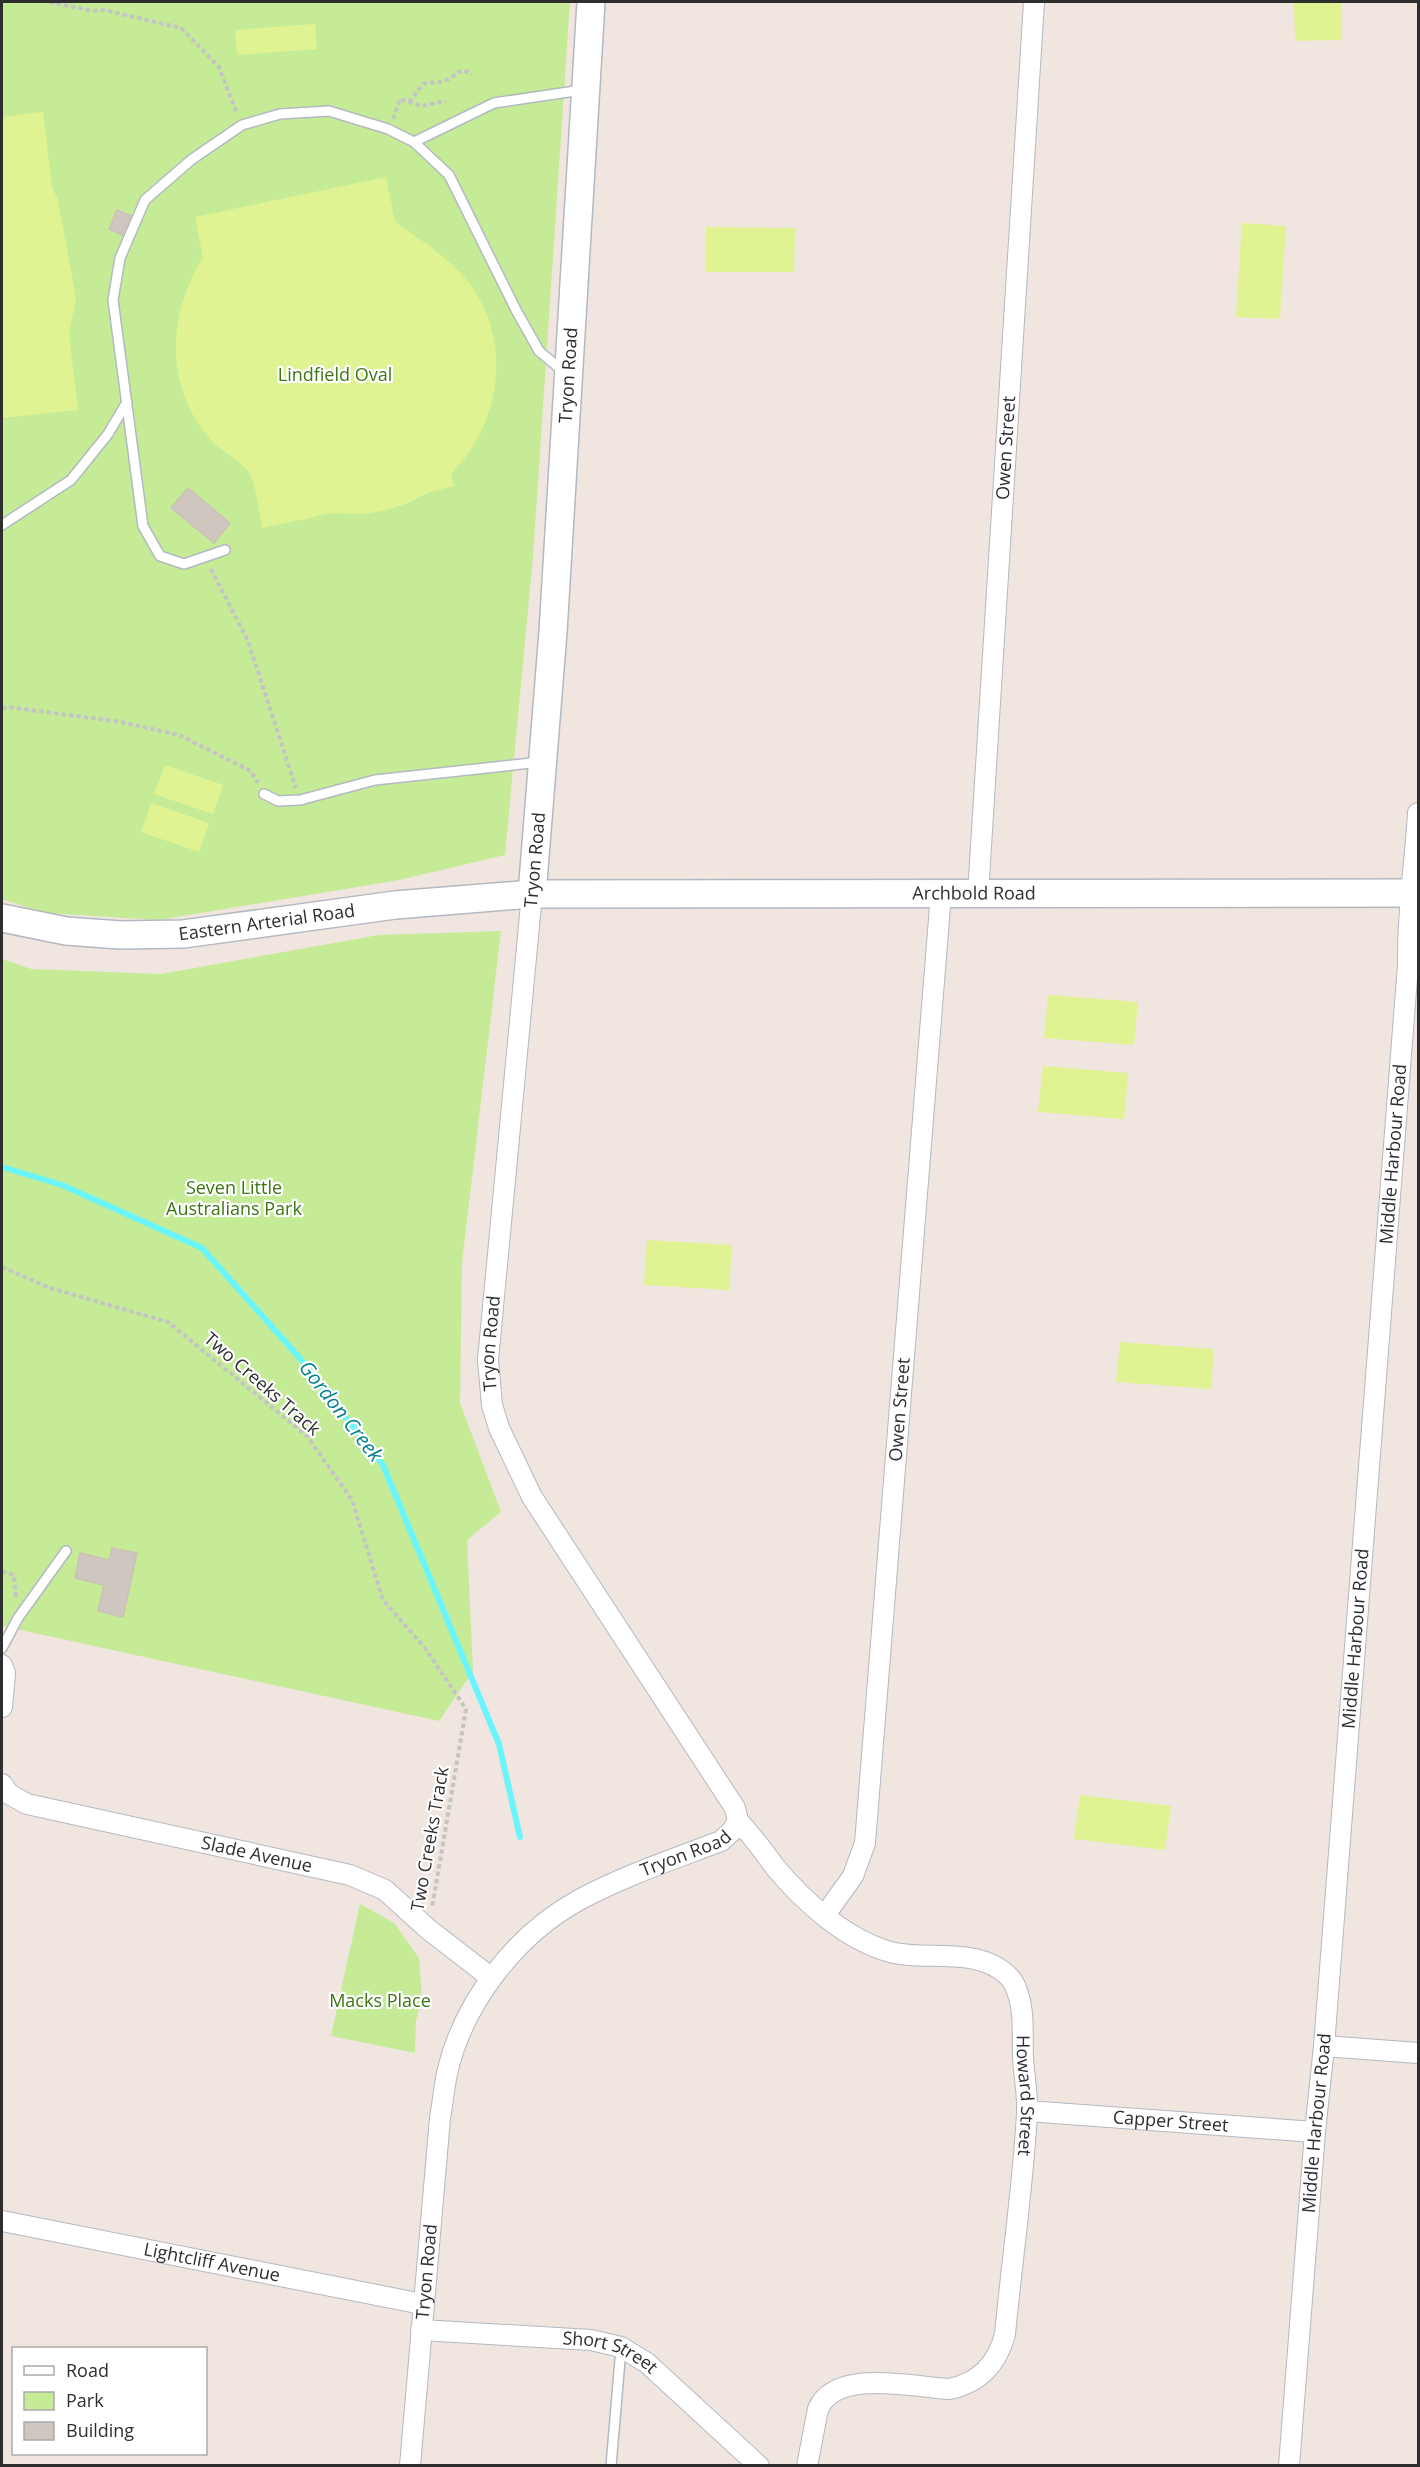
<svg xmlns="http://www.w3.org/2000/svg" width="1420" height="2467" viewBox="0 0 1420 2467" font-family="'Open Sans',sans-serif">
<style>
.green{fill:#c6eb97}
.pitch{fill:#e0f392}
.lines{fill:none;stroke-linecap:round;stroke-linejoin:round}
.stream{stroke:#69f5fb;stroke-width:6}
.building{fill:#cfc6c0;stroke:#ccc0b8;stroke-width:1.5}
.lane-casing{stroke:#b3b9c2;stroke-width:12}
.street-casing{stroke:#b3b9c2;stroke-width:22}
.secondary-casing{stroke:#b3b9c2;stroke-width:30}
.path{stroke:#c4c4c4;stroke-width:4;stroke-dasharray:4.5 3;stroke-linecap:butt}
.lane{stroke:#fff;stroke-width:9}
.street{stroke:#fff;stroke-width:20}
.secondary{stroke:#fff;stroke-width:27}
.labels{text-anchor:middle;stroke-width:4.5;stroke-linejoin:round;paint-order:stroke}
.park-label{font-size:18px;fill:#3d7513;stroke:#fff}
.street-label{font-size:18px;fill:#2e2e2e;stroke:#fff}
.water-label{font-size:20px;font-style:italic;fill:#037f8f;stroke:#fff}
</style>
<rect width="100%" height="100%" fill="#f0e5df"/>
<!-- green -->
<g class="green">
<path d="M2,2H570L533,557L505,855L399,880L159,920L44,913L2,899Z"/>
<path d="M501,931L462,1263L460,1403L501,1512L467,1540L473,1671L439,1721L2,1626V959L31,969L161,974L379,935Z"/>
<path d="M360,1904L394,1923L419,1958L422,1998L416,2021L415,2053L331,2036Z"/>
</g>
<!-- pitch -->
<g class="pitch">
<path d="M1294,2H1342V40L1295,41Z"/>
<path d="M315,24L317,49L237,55L235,30Z"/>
<path d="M43,112L52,187L58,200L76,298L69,334L78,410L2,418V117Z"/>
<path d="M386,177L395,222C419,239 445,255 464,277C514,335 503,422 451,474L454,486L430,492L408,503L387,510L365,514L332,513L262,528C259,515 256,485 250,474C244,463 221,451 212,441C164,389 167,314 203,258L195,217Z"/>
<path d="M1242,223L1286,226L1280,319L1236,317Z"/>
<path d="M706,227L795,228L794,272H705Z"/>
<path d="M165,765L223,785L213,814L154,794Z"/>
<path d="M151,803L209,823L199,852L141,832Z"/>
<path d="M1048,995L1138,1002L1134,1045L1044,1038Z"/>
<path d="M1043,1066L1128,1073L1124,1119L1038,1112Z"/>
<path d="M647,1240L732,1245L729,1290L644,1285Z"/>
<path d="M1120,1342L1214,1349L1211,1389L1116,1382Z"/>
<path d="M1080,1795L1171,1806L1165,1850L1074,1839Z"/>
</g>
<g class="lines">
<!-- stream -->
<path class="stream" d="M2,1167L62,1185L202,1248L298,1356L383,1465L499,1744L520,1837"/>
</g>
<!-- building -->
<g class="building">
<path d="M117,210L131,216L122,235L109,229Z"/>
<path d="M188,488L230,523L214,543L171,508Z"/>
<path d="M112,1548L137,1553L123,1617L98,1611L104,1585L75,1578L80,1553L109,1560Z"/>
</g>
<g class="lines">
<defs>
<g id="lane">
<path d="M414,142L494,103L582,90"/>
<path d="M2,525L71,480L108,434L127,402"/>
<path d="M225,550L184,564L160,556L143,526L113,300L120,258L145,200L191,160L242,125L280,114L329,111L388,129L414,142L449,175L516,310L539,351L564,372"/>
<path d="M264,794L278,801L300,800L375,780L541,762"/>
<path d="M2,1648L18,1618L66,1551"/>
<path d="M611,2466L621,2348"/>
</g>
<g id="street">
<path id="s1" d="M978,894L1034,2"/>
<path d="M2,1665L5,1673L2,1707"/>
<path id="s2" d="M2,1784L9,1794L27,1804L350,1875L385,1890L428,1929L490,1977"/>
<path id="s3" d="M738,1821C752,1835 763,1851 775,1867C804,1902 845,1939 890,1952C926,1961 969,1948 1001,1970C1008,1975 1015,1983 1017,1991C1025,2012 1022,2036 1023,2058C1024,2076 1028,2095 1027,2113C1023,2186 1012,2260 1005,2334C998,2363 979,2383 949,2389C913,2387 836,2368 818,2409L807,2466"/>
<path id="s4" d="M825,1915L853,1876L865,1843L941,894"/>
<path d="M1324,2046L1418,2053"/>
<path id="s5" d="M1027,2111L1315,2132"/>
<path id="s6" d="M2,2221L422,2304"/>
<path id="s7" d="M421,2330L591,2340L621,2347L647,2363L759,2466"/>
<path id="s8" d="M410,2466L440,2118C443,2102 444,2085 448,2069C465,2000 517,1934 579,1900C623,1876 674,1859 721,1841L732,1831L738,1821L735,1808L532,1497L499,1428L492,1405L488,1360L532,894"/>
<path id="s9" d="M1289,2466L1315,2132L1324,2046L1408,965C1407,914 1415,864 1418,813"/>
</g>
<g id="secondary">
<path id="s10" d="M532,894L553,632L591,2"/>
<path id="s11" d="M2,918L66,931L120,935L183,934L395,905L532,894L1418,893"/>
</g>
</defs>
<!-- lane casing -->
<use href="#lane" class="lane-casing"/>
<!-- street casing -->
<use href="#street" class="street-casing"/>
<!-- secondary casing -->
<use href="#secondary" class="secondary-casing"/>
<!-- path -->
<g class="path">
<path d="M49,2L93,11L104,10L181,28L219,67L237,114"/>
<path d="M409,102L423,84C430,81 440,84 447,80C457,75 459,66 472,74"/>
<path d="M393,119L400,99L421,106L446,101"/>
<path d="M211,569L248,641L296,788"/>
<path d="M2,708L8,707L121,722L179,735L251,771L258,783"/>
<path d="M2,1267L50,1288L168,1322L307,1436L352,1500L383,1600L425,1648L466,1709L432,1908"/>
<path d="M2,1571L14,1575L16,1597"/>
</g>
<!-- lane -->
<use href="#lane" class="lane"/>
<!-- street -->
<use href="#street" class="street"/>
<!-- secondary -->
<use href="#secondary" class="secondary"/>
</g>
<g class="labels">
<!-- park labels -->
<g class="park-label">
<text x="335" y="381">Lindfield Oval</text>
<text x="234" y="1194">Seven Little<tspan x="234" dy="21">Australians Park</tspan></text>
<text x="380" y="2007">Macks Place</text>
</g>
<!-- street labels -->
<g class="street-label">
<text dy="6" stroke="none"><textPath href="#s10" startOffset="520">Tryon Road</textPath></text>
<text dy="6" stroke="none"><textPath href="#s1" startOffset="447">Owen Street</textPath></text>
<text transform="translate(535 860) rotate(-85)" y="6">Tryon Road</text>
<text dy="6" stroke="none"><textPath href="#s11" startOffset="976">Archbold Road</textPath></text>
<text dy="6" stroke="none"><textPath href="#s11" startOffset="267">Eastern Arterial Road</textPath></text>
<text dy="6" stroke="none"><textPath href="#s9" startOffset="1316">Middle Harbour Road</textPath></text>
<text dy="6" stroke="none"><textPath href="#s8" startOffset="1346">Tryon Road</textPath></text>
<text transform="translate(262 1384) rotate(41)" y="6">Two Creeks Track</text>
<text dy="6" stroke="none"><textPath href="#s4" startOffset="518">Owen Street</textPath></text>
<text dy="6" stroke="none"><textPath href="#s9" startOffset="830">Middle Harbour Road</textPath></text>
<text transform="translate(430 1839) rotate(-80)" y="6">Two Creeks Track</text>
<text dy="6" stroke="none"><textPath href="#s8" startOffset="735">Tryon Road</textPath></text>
<text dy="6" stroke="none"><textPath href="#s2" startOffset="268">Slade Avenue</textPath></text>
<text dy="6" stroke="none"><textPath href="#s3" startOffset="450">Howard Street</textPath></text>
<text dy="6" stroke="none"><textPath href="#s5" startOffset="144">Capper Street</textPath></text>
<text dy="6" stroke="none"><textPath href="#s9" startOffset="344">Middle Harbour Road</textPath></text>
<text dy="6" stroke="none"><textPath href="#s6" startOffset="214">Lightcliff Avenue</textPath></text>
<text dy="6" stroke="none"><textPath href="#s8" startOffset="195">Tryon Road</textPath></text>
<text dy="6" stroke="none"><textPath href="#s7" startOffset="192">Short Street</textPath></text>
</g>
<!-- water labels -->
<g class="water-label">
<text transform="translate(341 1411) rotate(52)" y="7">Gordon Creek</text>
</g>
</g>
<!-- border -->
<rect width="1420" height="2467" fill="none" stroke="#2e2e2e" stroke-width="6"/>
<!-- legend -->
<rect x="12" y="2347" width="195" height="108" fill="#ffffff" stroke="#ababab" stroke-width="1.5"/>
<rect x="24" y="2366" width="30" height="9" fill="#ffffff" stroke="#ababab" stroke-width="1.5"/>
<text x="66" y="2377" font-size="18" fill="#2e2e2e">Road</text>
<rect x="24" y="2392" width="30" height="18" fill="#c6eb97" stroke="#ababab" stroke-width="1.5"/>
<text x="66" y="2407" font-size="18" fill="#2e2e2e">Park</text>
<rect x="24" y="2422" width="30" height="18" fill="#cfc6c0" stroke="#ababab" stroke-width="1.5"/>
<text x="66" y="2437" font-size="18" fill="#2e2e2e">Building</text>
</svg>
